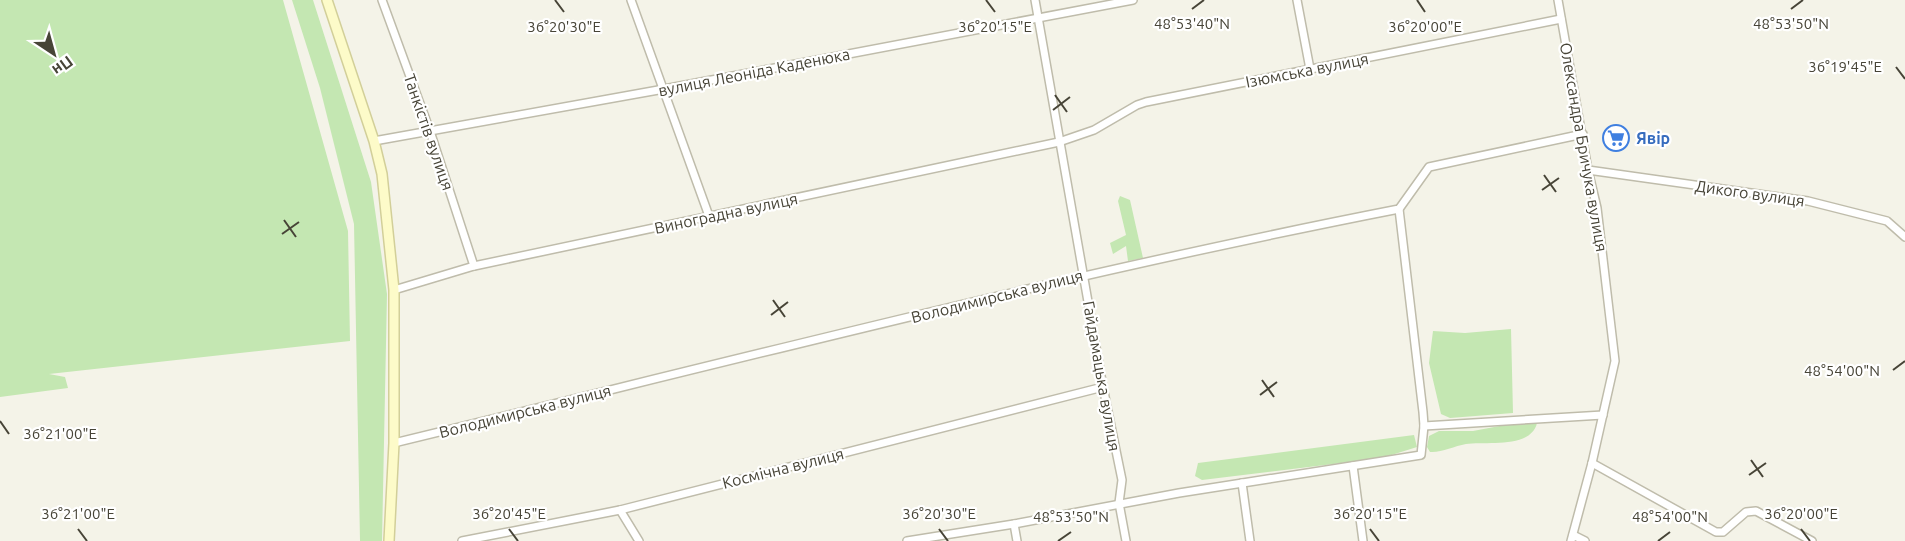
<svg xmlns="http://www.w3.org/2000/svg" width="1905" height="541" viewBox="0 0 1905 541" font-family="Ubuntu,sans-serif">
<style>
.green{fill:#c4e7b2}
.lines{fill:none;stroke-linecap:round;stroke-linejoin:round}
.street-casing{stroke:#bfbcab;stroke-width:10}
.secondary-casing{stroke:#d2cf99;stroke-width:12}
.street{stroke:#fff;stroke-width:7}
.secondary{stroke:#fdfbc9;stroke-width:9}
.ticks{fill:none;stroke:#474437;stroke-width:2}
.labels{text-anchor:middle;stroke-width:4.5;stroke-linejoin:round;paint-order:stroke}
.street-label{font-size:16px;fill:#474437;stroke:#fff}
.shop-label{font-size:16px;font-weight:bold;fill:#366cbe;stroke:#fff;text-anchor:start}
.ticks-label{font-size:15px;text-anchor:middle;fill:#474437;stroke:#fff;stroke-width:4.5;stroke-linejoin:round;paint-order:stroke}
</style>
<rect width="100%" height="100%" fill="#f4f3e8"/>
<!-- green -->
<g class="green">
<path d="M0,0H283L348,231L350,341L49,374L65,377L68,388L0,397Z"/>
<path d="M292,0H313L371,182L387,294L382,541H360L354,224L320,88Z"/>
<path d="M1120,196L1130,200L1143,258L1128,261L1126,246L1113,254L1110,243L1126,235L1118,201Z"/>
<path d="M1511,329L1513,413L1450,418L1441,414L1429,363L1433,331L1465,333Z"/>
<path d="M1532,420L1537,423C1531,449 1486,441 1466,444C1454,446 1441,453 1430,452L1427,447L1429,436L1439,431H1473Z"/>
<path d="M1414,435L1417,447L1382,458L1202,480L1195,476L1198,463Z"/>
</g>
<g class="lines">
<defs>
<g id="street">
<path d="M382,0L430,131L474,266"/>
<path d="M631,0L709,216"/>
<path d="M1035,0L1103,387L1122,480L1119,503L1126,541"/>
<path d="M1297,0L1310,69"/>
<path d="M1558,0L1588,170L1597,208L1615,361L1592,463L1571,541"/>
<path d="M374,141L664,89L1133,0"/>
<path d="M1588,170L1808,201L1887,221L1905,237"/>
<path d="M394,290L474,266L1059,142L1094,130L1137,105L1146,102L1561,19"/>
<path d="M1424,426L1603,415"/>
<path d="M394,443C728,362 1061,275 1399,209L1429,167L1583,134"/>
<path d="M1592,463L1716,532H1723L1746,512L1756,511L1812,541"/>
<path d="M1353,466L1363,541"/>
<path d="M1242,483L1250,541"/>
<path d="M620,510L639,541"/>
<path d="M1014,524L1017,541"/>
<path d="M1573,535L1585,541"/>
<path d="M462,541L620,510L1103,387"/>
<path d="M907,541L1014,524L1179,493L1421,455L1424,426L1423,412L1399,209"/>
</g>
<path id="secondary" d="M327,0L374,141L382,174L394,290V443L389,541"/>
</defs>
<!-- street casing -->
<use href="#street" class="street-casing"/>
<!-- secondary casing -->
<use href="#secondary" class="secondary-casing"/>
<!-- street -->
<use href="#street" class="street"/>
<!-- secondary -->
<use href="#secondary" class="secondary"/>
</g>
<!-- ticks -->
<path class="ticks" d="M555,0L564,12M986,0L995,12M1417,0L1425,12M1192,9L1204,0M1791,9L1803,0M1896,67L1905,79M1055,95L1067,112M1053,110L1070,97M1544,175L1556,192M1542,190L1559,178M284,220L296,237M282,234L299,222M773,300L785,317M771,315L788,302M1893,370L1905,361M1262,380L1274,397M1260,395L1277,382M0,421L9,434M1751,460L1763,477M1749,475L1766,463M78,529L87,541M509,529L518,541M939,529L948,541M1370,529L1379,541M1801,529L1810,541M1058,541L1071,532M1658,541L1670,532"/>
<!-- icons -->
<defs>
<symbol id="supermarket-ring" viewBox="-11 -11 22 22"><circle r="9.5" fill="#fff" stroke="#3f7fe0" stroke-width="1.5"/><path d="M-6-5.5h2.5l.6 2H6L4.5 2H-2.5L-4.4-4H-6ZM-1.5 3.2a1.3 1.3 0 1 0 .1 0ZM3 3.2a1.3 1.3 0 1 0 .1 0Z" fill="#3f7fe0"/></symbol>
</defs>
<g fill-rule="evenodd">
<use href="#supermarket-ring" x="1601" y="123" width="30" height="30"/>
</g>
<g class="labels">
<!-- street labels -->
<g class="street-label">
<text transform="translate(1307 70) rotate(-11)" y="6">Ізюмська вулиця</text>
<text transform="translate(754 72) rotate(-11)" y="6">вулиця Леоніда Каденюка</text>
<text transform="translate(429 132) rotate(71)" y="6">Танкістів вулиця</text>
<text transform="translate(1584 147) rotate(80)" y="6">Олександра Бричука вулиця</text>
<text transform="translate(1750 193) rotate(8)" y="6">Дикого вулиця</text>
<text transform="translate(726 213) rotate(-12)" y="6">Виноградна вулиця</text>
<text transform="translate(997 296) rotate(-14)" y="6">Володимирська вулиця</text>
<text transform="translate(1102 376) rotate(80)" y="6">Гайдамацька вулиця</text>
<text transform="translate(525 411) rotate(-14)" y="6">Володимирська вулиця</text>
<text transform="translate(783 468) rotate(-14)" y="6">Космічна вулиця</text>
</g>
<!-- shop labels -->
<g class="shop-label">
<text x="1636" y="144">Явiр</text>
</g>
</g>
<g class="ticks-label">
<text x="1192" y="29">48°53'40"N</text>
<text x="1791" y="29">48°53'50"N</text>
<text x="564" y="32">36°20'30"E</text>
<text x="995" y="32">36°20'15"E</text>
<text x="1425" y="32">36°20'00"E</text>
<text x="1845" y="72">36°19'45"E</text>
<text x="1842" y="376">48°54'00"N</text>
<text x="60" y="439">36°21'00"E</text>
<text x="78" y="519">36°21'00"E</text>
<text x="509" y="519">36°20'45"E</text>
<text x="939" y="519">36°20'30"E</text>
<text x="1370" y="519">36°20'15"E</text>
<text x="1801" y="519">36°20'00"E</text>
<text x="1071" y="522">48°53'50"N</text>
<text x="1670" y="522">48°54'00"N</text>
</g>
<!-- north arrow -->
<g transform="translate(54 54) rotate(144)" stroke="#ffffff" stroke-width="4.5" paint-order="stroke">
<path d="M0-4.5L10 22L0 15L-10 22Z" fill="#474437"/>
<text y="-9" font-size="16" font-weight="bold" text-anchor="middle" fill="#474437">Пн</text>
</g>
</svg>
